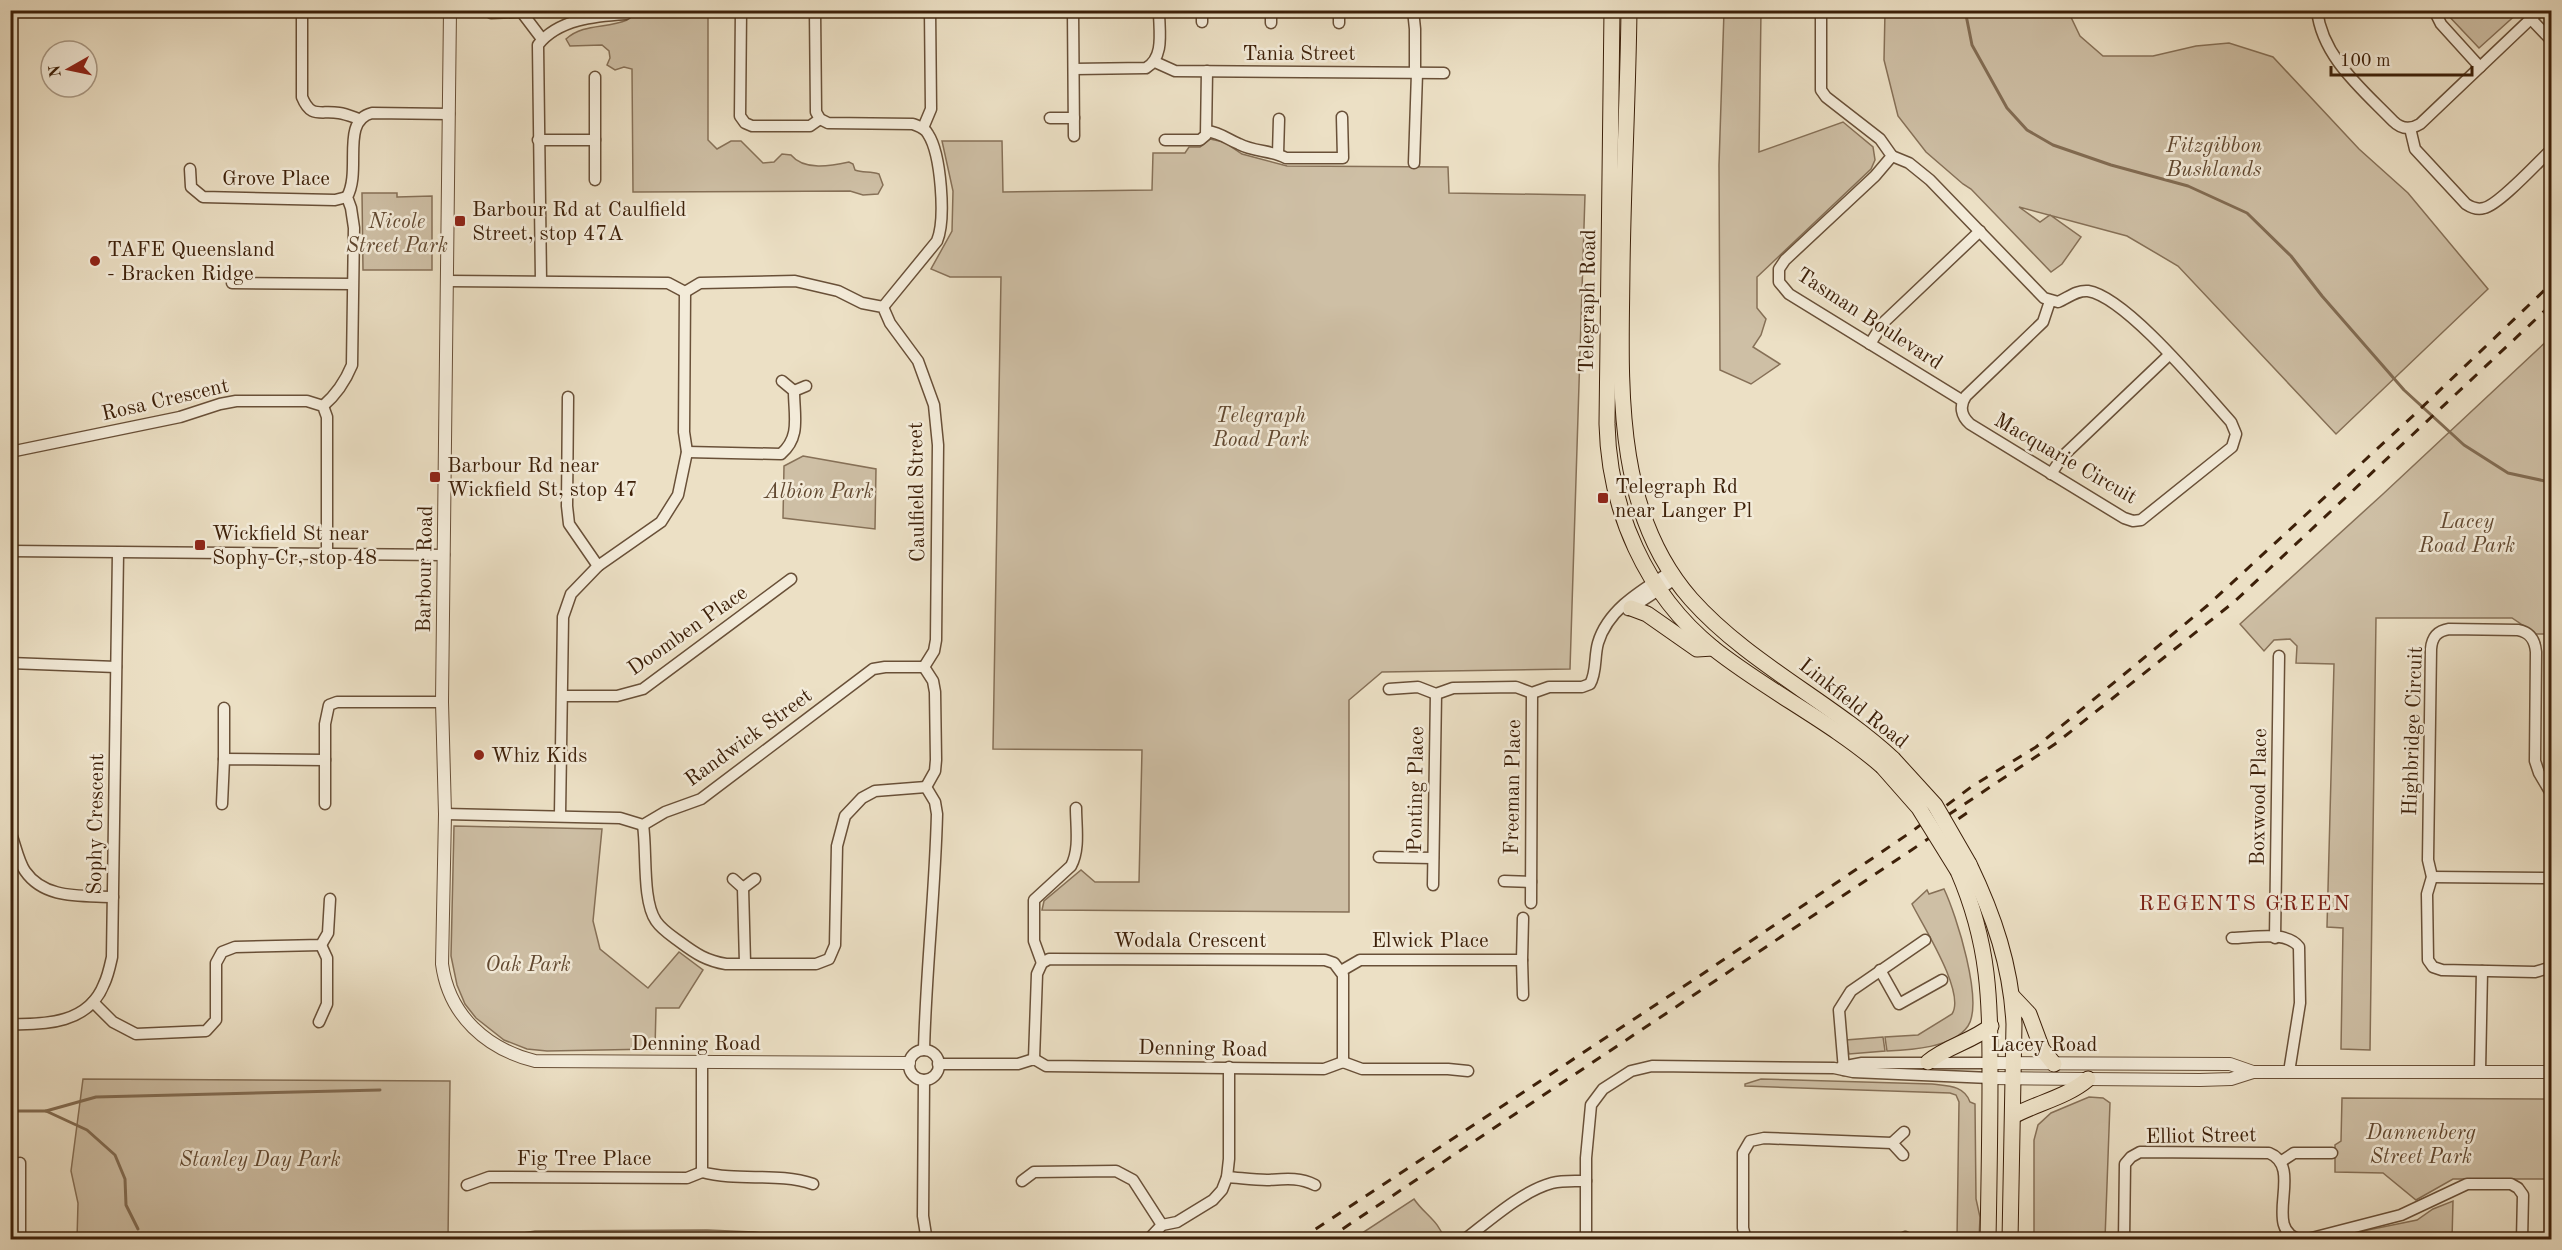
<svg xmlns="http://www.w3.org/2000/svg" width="2562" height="1250" viewBox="0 0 2562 1250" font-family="'Old Standard TT',serif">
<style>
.green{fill:#cebfa5;stroke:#867057;stroke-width:1.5}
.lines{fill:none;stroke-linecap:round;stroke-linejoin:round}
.stream{stroke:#826c53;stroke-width:3}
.minor-casing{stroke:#695038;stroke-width:13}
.tertiary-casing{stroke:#695038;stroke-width:14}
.primary-casing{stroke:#3d2009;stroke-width:17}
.minor{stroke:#f3ebd9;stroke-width:10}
.tertiary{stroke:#f3ebd9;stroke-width:12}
.primary{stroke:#ece0c5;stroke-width:15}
.rail{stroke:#3d2009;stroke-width:3;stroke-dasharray:10 10;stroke-linecap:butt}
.primary-bridge-casing{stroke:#3d2009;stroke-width:17;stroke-linecap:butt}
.primary-bridge{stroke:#ece0c5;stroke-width:15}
.poi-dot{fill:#8f2418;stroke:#f3ebd9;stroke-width:2}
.labels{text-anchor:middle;stroke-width:5;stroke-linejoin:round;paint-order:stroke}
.street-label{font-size:21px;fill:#3d2009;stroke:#f3ebd9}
.park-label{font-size:21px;font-style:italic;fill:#614830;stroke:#f3ebd9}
.poi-label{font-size:21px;fill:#3d2009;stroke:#f3ebd9;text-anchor:start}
.neighbourhood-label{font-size:22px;letter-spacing:1.5px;fill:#7a1f14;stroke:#f3ebd9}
</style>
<rect width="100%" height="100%" fill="#ece0c5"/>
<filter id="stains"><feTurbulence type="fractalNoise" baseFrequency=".00333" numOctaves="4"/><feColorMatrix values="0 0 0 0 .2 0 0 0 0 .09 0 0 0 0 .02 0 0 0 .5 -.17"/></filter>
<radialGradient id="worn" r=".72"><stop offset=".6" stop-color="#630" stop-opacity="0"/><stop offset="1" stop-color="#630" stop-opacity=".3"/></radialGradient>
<!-- green -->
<g class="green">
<path d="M630,11H708V140L717,149L731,141H741L763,163L774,162L782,154L791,155C804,171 831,166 849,162L853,164L855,170C863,173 870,171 879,174L883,185L878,194L863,195L850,191L633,192L632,69L624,67L615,70L607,65L610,58L609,51L602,45L570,46L566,39C584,23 606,29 627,20Z"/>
<path d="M1724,11H1761L1759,152L1843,122L1873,147L1875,160L1871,169L1757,277V308L1766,319L1761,335L1753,347L1780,364L1751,384L1720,370L1719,165Z"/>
<path d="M1885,11H2068L2080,36L2103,56H2153L2196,46L2229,43L2273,57L2359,149L2408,193L2488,289L2336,434L2178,266L2127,236L2019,207L2040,222L2050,215L2081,237L2062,264L2051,272L1971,189L1963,184L1926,152L1898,116L1884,60Z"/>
<path d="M2444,11H2520L2479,48Z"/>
<path d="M1210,139L1224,142L1242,154L1287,166L1448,167L1449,193L1585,195L1570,669L1382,672L1349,700V912L1042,910L1044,901L1081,870L1095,882H1139L1142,750L993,749L1001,277H950L931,269L952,231L953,191L942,141H1002L1003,192L1152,190L1153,153H1185L1189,147H1200Z"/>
<path d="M362,193H397V197L432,196V270H363Z"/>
<path d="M2551,337V634H2536L2512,618H2376L2370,1050L2341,1049L2343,928L2327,927L2334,664L2296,663L2297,646L2290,639L2274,640L2264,651L2240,624L2383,494Z"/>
<path d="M803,456L876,469L875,529L783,518L784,466Z"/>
<path d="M454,826L602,829L593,921L600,949L648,988L679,952L703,970L679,1008H656L655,1049L547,1051L527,1049L504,1040L476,1018L465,1004L457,985L451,956Z"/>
<path d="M1944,889C1956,914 1984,1002 1968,1026C1953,1048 1910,1050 1887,1051L1885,1037L1918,1035L1952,1014C1966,993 1923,926 1912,904L1927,890L1929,894Z"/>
<path d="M1883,1037L1885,1051L1849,1054L1846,1040Z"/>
<path d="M83,1079L450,1081L448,1239H77L78,1203L71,1171Z"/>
<path d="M1761,1079L1932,1084C1947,1086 1964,1085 1970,1102L1975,1104L1976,1199L1980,1217L1979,1239H1957L1959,1102L1956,1095L1950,1093L1745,1086V1084Z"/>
<path d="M2089,1097L2103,1098L2110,1103L2105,1239H2034V1140L2038,1125L2051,1113Z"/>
<path d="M2342,1098L2551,1099V1179H2453L2416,1200L2383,1173L2335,1172V1145L2341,1141Z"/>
<path d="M1414,1199C1423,1213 1440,1222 1444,1239H1353Z"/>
<path d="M2453,1201L2452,1239H2358V1232L2417,1220L2433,1209Z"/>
<path d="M707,1230L754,1232L807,1239H487L535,1231Z"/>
</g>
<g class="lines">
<!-- stream -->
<g class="stream">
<path d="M1965,10L1972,45L2007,108L2027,130L2053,145L2111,165L2188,186L2247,213L2291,256L2322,296L2404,390L2464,445L2508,473L2545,481L2552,485"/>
<path d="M10,1111H46L87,1130L115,1155L125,1179L126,1205L138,1229"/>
<path d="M46,1111L96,1097L380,1090"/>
<path d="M142,1239V1240"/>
</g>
<defs>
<g id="minor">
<path d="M302,10V97C311,119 320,110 339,113C346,114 353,117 359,119"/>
<path d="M491,10V13L520,12"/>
<path d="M520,10L542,39"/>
<path d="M741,10L740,116L745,123L752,126H810L820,119"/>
<path d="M815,10L816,112L820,119L828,123L913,124C920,127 925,128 928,134C941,154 946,219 937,241L883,307"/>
<path d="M1073,10L1074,136"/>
<path d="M1271,10V23"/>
<path d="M1413,10L1415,29V73"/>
<path d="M1821,10V90L1826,97L1880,139L1892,156L1875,176L1785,260L1779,269V282L1789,294L1963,401"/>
<path d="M2317,10C2322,57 2362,89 2393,121C2401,129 2410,130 2420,124L2540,10"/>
<path d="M2434,10L2441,24L2480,67"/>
<path d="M2531,19L2552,41"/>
<path d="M1202,22V10"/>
<path d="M1339,23V10"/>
<path d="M1155,62L1175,71L1444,73"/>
<path d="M1074,69L1146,68C1165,57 1159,31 1159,10"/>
<path d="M1050,118H1074"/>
<path d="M923,128L931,109L930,10"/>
<path d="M2410,128L2415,149L2466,204C2472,208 2477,210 2484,208C2499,205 2538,162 2552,149"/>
<path d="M1207,131C1221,133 1227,139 1239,144C1254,152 1271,150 1286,158H1343L1342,117"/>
<path d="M538,140H595V77"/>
<path d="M595,140V180"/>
<path d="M1165,140H1200L1206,135L1207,71"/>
<path d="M1278,154L1279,119"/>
<path d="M1892,156L1909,163L1930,180L2044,298L2058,302C2068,298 2076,290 2088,291C2126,297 2203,391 2231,422L2236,434L2232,447L2141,520L2133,521L2124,518L1970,424C1961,416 1959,406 1966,396L2043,322L2050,301"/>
<path d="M1414,163L1417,73"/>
<path d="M190,169L191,187L203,197L335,200L347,197"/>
<path d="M448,281L668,283L685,292L700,283L795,281L838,291L862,303L883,307L890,323L918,361L934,405L938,445L936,640L934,651L924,667L933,681L935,692L936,760L935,771L926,787L935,802L937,814C935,893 926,971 924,1050"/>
<path d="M541,281L538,45C558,19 596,16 626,14"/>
<path d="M232,283L352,284"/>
<path d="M1870,344L1883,323L1980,231"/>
<path d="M794,391L806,386"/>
<path d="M568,397L567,506L569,524L598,566"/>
<path d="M323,406C337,394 345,382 352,365L354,228L351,208L347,197C362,170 340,121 372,113L449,114"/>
<path d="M10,452L180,417L220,404L236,401H307L323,406L327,417V555"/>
<path d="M687,452L781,454C801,437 794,416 794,391L782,381"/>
<path d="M2051,474L2063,456L2169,355"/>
<path d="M10,551L444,555"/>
<path d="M1628,610L1675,579"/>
<path d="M10,663L116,667"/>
<path d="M1389,689L1418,687L1436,694L1453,688L1516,687L1532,693L1549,687H1582L1590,684C1597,672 1594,657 1598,643C1608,609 1642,590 1670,572"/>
<path d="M563,696H617L643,689L791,579"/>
<path d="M224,759V708"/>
<path d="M2552,795L2539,773L2535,761L2536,652C2535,640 2530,632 2518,630L2449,629C2437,631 2432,637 2431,649L2428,860L2432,877L2427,894L2428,960L2433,967L2442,970L2535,972L2552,967"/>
<path d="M222,804L224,759L325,760"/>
<path d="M325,804V724L329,705L337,702H442"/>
<path d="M445,814L620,818L643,825L665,812L701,799L873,669L885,667H924"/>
<path d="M560,815L563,617L571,594L598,566L661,522L678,495L687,452L684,432L685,292"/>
<path d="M643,825C647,851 642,901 656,921C662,930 672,936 680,942C696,954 707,961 726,964H816L829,959L835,945L837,846L845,816L862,798L875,791L926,787"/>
<path d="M10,831C15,843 18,861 25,871C45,900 82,895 113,897"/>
<path d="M1379,857L1433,858"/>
<path d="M2432,877L2552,878"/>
<path d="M733,879L743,888L745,963"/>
<path d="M1504,881L1531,882"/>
<path d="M1433,885L1436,694"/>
<path d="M743,888L755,879"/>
<path d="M1531,903L1532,693"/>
<path d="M2232,938C2251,938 2287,930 2299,947L2300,1003L2289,1072"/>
<path d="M2275,938L2279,656"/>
<path d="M1522,960L1523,918"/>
<path d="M1042,963L1034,941V900L1071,866C1080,849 1076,827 1076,808"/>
<path d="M1880,970L1899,1004L1942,980"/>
<path d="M1341,971L1360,960H1522L1523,995"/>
<path d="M93,1002L113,1022L136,1034L206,1031L216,1020V963L222,952L235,947L321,945L328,933L330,899"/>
<path d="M319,1022L327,1004V958L321,945"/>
<path d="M10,1024C46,1025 89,1023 104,984C108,976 110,966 112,957L118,553"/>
<circle cx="924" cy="1065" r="15"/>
<path d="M1034,1059L1037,974L1042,963L1049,959L1325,960L1334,963L1343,975V1062"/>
<path d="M702,1063V1172C739,1182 777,1172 813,1184"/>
<path d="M938,1064H1018L1034,1059L1046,1066L1324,1069L1343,1062L1362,1069H1448L1468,1071"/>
<path d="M1841,1067L1862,1063H1990"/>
<path d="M1844,1070L1839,1010L1851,991L1925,940"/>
<path d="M2480,1071L2482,971"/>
<path d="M1903,1155L1892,1143L1904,1132"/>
<path d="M2282,1161L2294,1153H2332"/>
<path d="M1227,1177C1241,1178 1254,1180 1267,1180C1285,1179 1299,1177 1315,1185"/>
<path d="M1022,1181L1034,1172L1116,1171L1133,1180L1162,1225"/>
<path d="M467,1185L489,1177L687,1178L702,1172"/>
<path d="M20,1240V1163"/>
<path d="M922,1240L926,1235L923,1216L924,1080"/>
<path d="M1148,1240L1162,1225L1177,1222L1213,1200L1222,1190L1227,1177L1229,1159V1067"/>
<path d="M1464,1240C1489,1221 1522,1191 1552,1183C1563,1180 1575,1181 1586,1181"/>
<path d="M1586,1240V1158L1591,1105L1603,1089L1631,1071L1652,1066L1834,1068L1853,1072L1990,1078"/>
<path d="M1746,1240L1743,1228V1153L1750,1141L1764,1138L1892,1143"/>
<path d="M1903,1240L1905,1237"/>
<path d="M2124,1240L2125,1164L2131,1157L2140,1152L2269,1153C2306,1168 2259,1231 2302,1240"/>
<path d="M2304,1240L2401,1215L2467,1184H2511L2518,1188L2523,1195L2522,1240"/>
</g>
<g id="tertiary">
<path d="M450,10L442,702L445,814L442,964C449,1016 487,1049 535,1061L909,1063"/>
<path d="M1990,1063L2230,1064L2253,1072"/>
<path d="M1990,1078L2200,1080L2231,1079L2253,1072H2552"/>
</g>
<g id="primary">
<path d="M1612,10L1607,424C1609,510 1646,594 1713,648C1767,691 1830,721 1882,766"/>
<path d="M1629,10C1628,97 1623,183 1622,269C1621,381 1612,509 1691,599C1748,663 1830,701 1893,759"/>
<path d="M1631,608L1647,614L1697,649L1713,648"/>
<path d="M1969,864C1994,916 2011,966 2014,1024L2010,1240"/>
<path d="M1958,871C1990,945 1990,1000 1990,1078C1990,1132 1989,1186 1988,1240"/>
<path d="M2012,996L2029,1014L2042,1049L2054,1064"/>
<path d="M1928,1062C1947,1046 1971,1042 1991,1026"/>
<path d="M2013,1116C2037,1103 2067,1097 2088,1079"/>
</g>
</defs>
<!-- minor casing -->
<use href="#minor" class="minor-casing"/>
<!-- tertiary casing -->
<use href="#tertiary" class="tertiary-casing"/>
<!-- primary casing -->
<use href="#primary" class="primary-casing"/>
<!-- minor -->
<use href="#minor" class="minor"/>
<!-- tertiary -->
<use href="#tertiary" class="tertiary"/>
<!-- primary -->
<use href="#primary" class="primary"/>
<!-- rail -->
<g class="rail">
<path d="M1948,815L2055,744L2234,602L2552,304"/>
<path d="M1299,1240L1701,975L1911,832L1971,787L2036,747L2208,605L2416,413L2552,283"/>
<path d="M1326,1240L1967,813"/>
</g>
<defs>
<g id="primary-bridge">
<path d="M1893,759L1935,805L1969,864"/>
<path d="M1882,766L1919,808L1958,871"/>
</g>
</defs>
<!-- primary-bridge casing -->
<use href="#primary-bridge" class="primary-bridge-casing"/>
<!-- primary-bridge -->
<use href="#primary-bridge" class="primary-bridge"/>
</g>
<!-- markers -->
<g class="poi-dot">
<rect x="454" y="215" width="12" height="12" rx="3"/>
<circle cx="95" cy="261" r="6"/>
<rect x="429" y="471" width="12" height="12" rx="3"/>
<rect x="1597" y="492" width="12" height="12" rx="3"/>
<rect x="194" y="539" width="12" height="12" rx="3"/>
<circle cx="479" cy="755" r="6"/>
</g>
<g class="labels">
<!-- street labels -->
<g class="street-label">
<text x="1299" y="60">Tania Street</text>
<text x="276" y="185">Grove Place</text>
<text transform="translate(1587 301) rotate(-89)" y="7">Telegraph Road</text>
<text transform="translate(1870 318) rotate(33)" y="7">Tasman Boulevard</text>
<text transform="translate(165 399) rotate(-13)" y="7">Rosa Crescent</text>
<text transform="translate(2066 458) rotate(30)" y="7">Macquarie Circuit</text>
<text transform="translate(916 492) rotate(-91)" y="7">Caulfield Street</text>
<text transform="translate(424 569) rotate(-89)" y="7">Barbour Road</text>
<text transform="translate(687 630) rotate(-35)" y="7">Doomben Place</text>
<text transform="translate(1854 703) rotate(38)" y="7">Linkfield Road</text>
<text transform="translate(2412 731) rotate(-88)" y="7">Highbridge Circuit</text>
<text transform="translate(748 737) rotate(-36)" y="7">Randwick Street</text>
<text transform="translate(1512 787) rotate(-89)" y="7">Freeman Place</text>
<text transform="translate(1415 789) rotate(-89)" y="7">Ponting Place</text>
<text transform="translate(2258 797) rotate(-89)" y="7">Boxwood Place</text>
<text transform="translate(95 824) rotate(-89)" y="7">Sophy Crescent</text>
<text x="1190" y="947">Wodala Crescent</text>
<text x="1430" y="947">Elwick Place</text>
<text x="696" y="1050">Denning Road</text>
<text x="2044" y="1051">Lacey Road</text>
<text transform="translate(1203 1048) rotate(1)" y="7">Denning Road</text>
<text transform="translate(2201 1135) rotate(-1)" y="7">Elliot Street</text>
<text x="584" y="1165">Fig Tree Place</text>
</g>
<!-- park labels -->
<g class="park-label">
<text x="2214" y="152">Fitzgibbon<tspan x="2214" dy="24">Bushlands</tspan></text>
<text x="397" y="228">Nicole<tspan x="397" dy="24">Street Park</tspan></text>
<text x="1261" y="422">Telegraph<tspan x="1261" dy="24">Road Park</tspan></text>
<text x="819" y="498">Albion Park</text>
<text x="2467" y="528">Lacey<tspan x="2467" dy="24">Road Park</tspan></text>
<text x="528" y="971">Oak Park</text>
<text x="2421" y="1139">Dannenberg<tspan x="2421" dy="24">Street Park</tspan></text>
<text x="260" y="1166">Stanley Day Park</text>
</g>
<!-- poi labels -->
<g class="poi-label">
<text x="472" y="216">Barbour Rd at Caulfield<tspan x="472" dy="24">Street, stop 47A</tspan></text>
<text x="107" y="256">TAFE Queensland<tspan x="107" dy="24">- Bracken Ridge</tspan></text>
<text x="447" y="472">Barbour Rd near<tspan x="447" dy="24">Wickfield St, stop 47</tspan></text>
<text x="1615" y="493">Telegraph Rd<tspan x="1615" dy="24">near Langer Pl</tspan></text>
<text x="212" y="540">Wickfield St near<tspan x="212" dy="24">Sophy Cr, stop 48</tspan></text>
<text x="491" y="762">Whiz Kids</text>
</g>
<!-- neighbourhood labels -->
<g class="neighbourhood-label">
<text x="2245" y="910">REGENTS GREEN</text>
</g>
</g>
<!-- margin -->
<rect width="2562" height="1250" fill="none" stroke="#ece0c5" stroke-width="36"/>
<rect x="12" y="12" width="2538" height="1226" fill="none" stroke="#3d2009" stroke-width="3"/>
<rect x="18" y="18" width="2526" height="1214" fill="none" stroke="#3d2009" stroke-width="1.5"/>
<!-- north arrow -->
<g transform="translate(69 69) rotate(261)"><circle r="28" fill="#f3ebd9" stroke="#aa9a86" stroke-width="1.5"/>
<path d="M0-4.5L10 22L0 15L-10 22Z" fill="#8f2418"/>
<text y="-9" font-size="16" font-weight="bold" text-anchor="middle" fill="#3d2009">N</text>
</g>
<!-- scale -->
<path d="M2331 66v9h141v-9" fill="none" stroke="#3d2009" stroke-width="3"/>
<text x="2340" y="66" font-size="18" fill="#3d2009" stroke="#f3ebd9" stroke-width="4.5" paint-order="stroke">100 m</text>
<rect width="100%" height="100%" filter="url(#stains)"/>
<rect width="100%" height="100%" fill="url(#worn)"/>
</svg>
